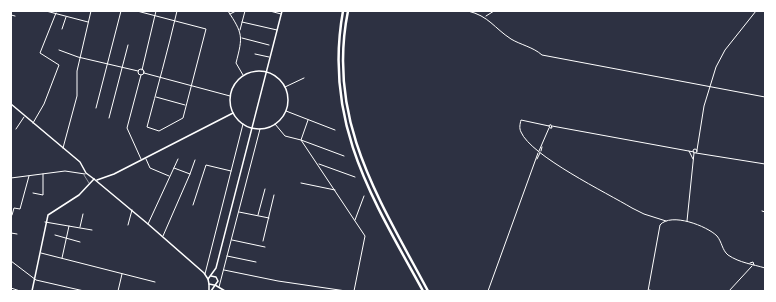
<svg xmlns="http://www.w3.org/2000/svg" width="776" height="302" viewBox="0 0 776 302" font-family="'Space Grotesk',sans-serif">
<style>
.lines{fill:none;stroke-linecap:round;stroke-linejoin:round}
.service{stroke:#fff;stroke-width:0.5}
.minor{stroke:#fff;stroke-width:1}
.tertiary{stroke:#fff;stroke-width:1.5}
.secondary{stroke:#fff;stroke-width:1.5}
.motorway{stroke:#fff;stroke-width:2.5}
</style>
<rect width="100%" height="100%" fill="#2d3142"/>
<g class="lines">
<!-- service -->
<path class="service" d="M84,175L89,183"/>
<!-- minor -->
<g class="minor">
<path d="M46,11L88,22"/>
<path d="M137,11L206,29L183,118L159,131L147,127C157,89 168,50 177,11"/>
<path d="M228,11C243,34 243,36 236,63L243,75"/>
<path d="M270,11L281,14"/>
<path d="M468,11C489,16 494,28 511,39C521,45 533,47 542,55L765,97"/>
<path d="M230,14L236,11"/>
<path d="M11,15L15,16"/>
<path d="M486,16L494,11"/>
<path d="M242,22L277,30"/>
<path d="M62,29L66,17"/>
<path d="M240,30L245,11"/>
<path d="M242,38L269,45"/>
<path d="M59,50L78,57L138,71"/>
<path d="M255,54L269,57"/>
<circle cx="141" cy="72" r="3"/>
<path d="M142,70L156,11"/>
<path d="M144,73L230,96"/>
<path d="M141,75L127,128L141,159"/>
<path d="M285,87L304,78"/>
<path d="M156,97L185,105"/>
<path d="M96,108L121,11"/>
<path d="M286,111L335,130"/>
<path d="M109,118L128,45"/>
<path d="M308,120L301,140L365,236L354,291"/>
<path d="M33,123L44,104L59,65L40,53L56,13"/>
<path d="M275,124L285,136L301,140L344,156"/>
<path d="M551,125L552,128H550L549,126Z"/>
<path d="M549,126L521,120C520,124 519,128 521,132C531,156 607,193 632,208L644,214L666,221"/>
<path d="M552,126L694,152"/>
<path d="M16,129L24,117"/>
<path d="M63,148L77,96V71L91,11"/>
<circle cx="695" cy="151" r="2"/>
<path d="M697,150L704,106L716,67L725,50L756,11"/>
<path d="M539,151L549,128"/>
<path d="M541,151L542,147"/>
<path d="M689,151L693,159"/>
<path d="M696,153L765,164"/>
<path d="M146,159L150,168L169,176"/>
<path d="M537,159L540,153"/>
<path d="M319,164L355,177"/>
<path d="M174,168L190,174"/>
<path d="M11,178L65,171L85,174"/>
<path d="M301,183L335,190"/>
<path d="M33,193L43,195V174"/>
<path d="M193,205L206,165L231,171"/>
<path d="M762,211L765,212"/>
<path d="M239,212L269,218"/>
<path d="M12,215L14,208L20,209L29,176"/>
<path d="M258,215L265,189"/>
<path d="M355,220L364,196"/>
<path d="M687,221L694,153"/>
<path d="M45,222L92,230"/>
<path d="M148,224L178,159"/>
<path d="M128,225L132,210"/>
<path d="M80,227L83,214"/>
<path d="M11,233L17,234"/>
<path d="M55,235L80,242"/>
<path d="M163,236L190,174L195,160"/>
<path d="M232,240L265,247"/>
<path d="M263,241L274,195"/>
<path d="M41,253L155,282"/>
<path d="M227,256L256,262"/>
<path d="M62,258L69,226"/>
<path d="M11,261L36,280L84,291"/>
<path d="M750,263L753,262L754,265"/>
<path d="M224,270L278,281L346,291"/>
<path d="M205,274L243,124"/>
<path d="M219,287L260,129"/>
<path d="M11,288L20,291"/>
<path d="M649,290L654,291"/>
<path d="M118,291L122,274"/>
<path d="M488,291L538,153"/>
<path d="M648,291L660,225C671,212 707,226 717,236C722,242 722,250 728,255C740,263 752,264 765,268"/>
<path d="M729,291L752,266"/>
</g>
<!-- tertiary -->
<g class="tertiary">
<circle cx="259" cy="100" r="29"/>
<path d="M11,104L80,162L86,173L94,179"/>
<path d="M94,179L148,224L204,273L208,279"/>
<path d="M97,180L114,174L233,113"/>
<path d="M215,285L225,291"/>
<path d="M32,291L48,215L79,195L94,179"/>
</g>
<!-- secondary -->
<g class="secondary">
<path d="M214,285L209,284L208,279L216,268L282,11"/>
<path d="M209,291V284"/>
<path d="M211,291L218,281L216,277L211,276"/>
</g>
<!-- motorway -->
<g class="motorway">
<path d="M343,11C323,122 372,198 423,291"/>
<path d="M348,11C326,120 379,199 428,291"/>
</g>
</g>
<!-- border -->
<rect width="776" height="302" fill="none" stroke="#ffffff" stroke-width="24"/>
</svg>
